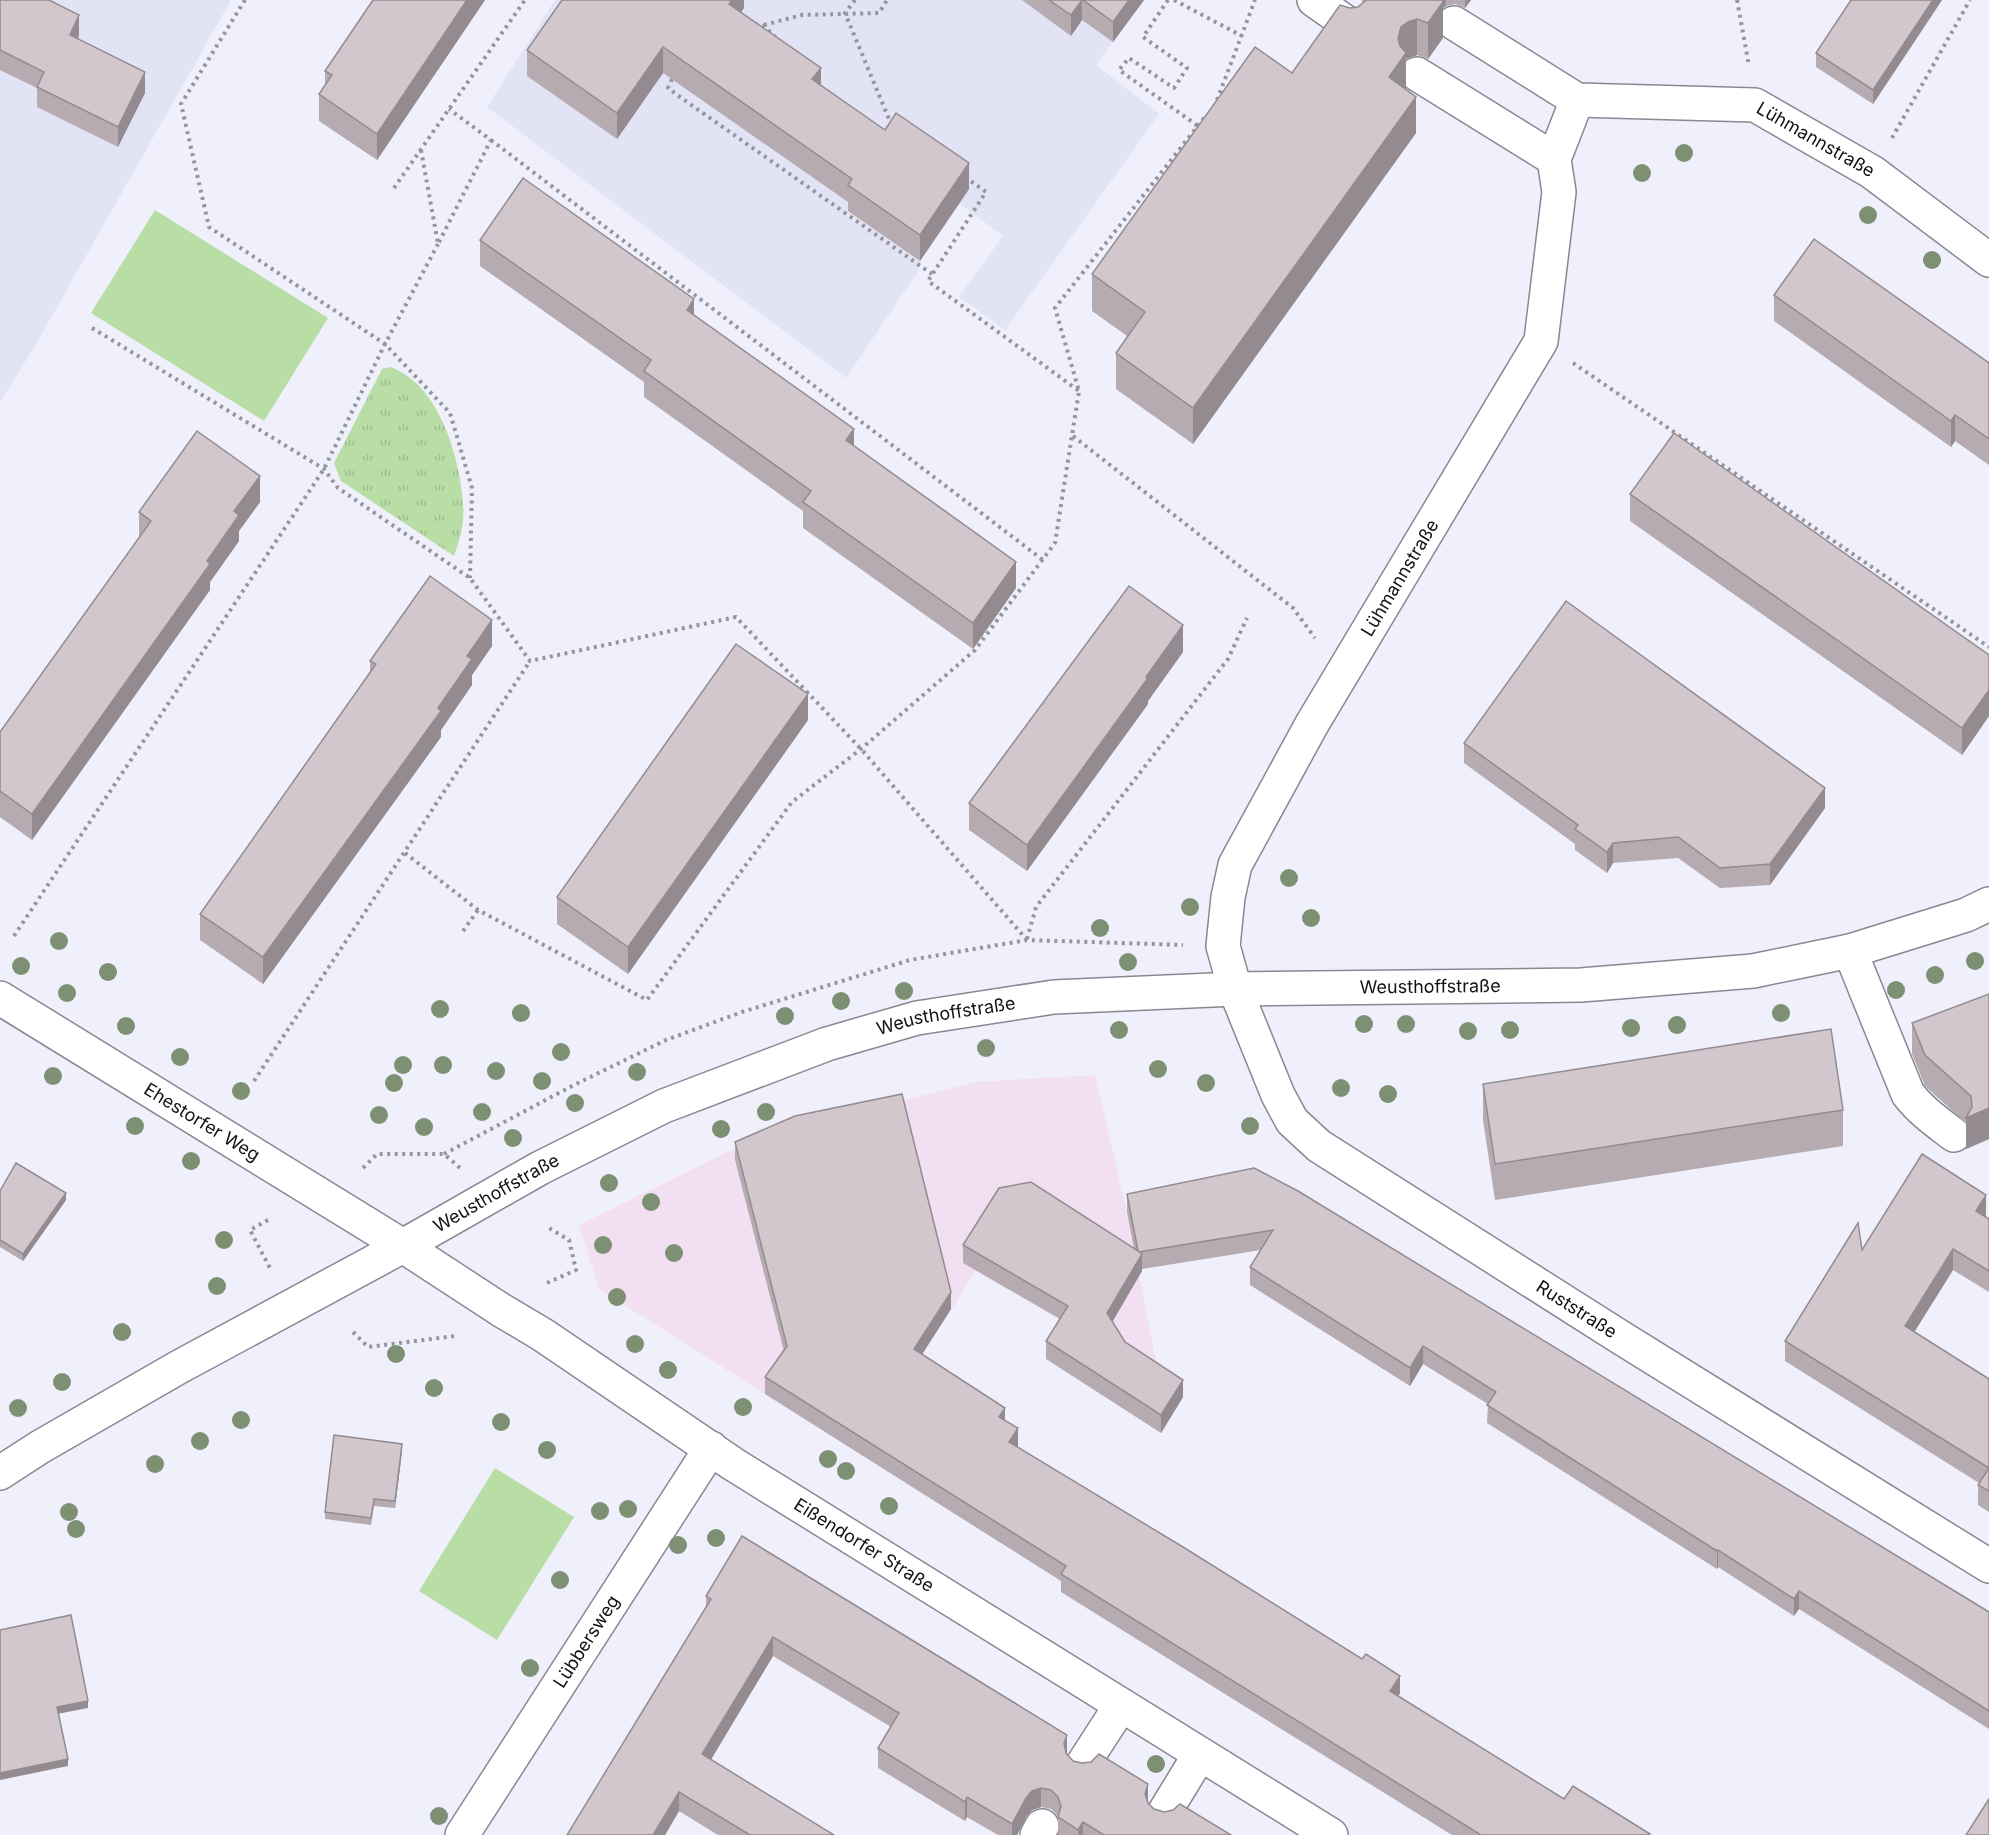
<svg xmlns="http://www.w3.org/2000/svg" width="1989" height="1835" viewBox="0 0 1989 1835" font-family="Inter,sans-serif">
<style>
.commercial{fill:#f2e0f2}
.built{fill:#e2e4f6}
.park{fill:url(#park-tufts)}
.pitch{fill:#b8dda5}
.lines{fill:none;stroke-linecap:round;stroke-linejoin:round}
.minor-casing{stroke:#878893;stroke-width:36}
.major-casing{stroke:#878893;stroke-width:36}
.path{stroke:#94959d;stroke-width:4;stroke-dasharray:3 4.5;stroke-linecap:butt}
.minor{stroke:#fff;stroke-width:33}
.major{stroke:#fff;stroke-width:33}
.tree{fill:#7d9074}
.wall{fill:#b5abb0}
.shaded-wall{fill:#938b90}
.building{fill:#d2c7cd;stroke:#938b90;stroke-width:1.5}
.labels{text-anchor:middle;stroke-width:4.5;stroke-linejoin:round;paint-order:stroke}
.street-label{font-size:18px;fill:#121216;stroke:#fff}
</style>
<defs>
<pattern id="park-tufts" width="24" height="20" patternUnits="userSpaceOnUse" patternTransform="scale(1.5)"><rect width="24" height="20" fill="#b8dda5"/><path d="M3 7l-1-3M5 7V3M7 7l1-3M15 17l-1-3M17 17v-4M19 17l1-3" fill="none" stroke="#9dbd8d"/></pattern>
</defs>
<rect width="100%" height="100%" fill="#eff0fc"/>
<!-- commercial -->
<path class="commercial" d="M1095,1075L1127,1212L1160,1382L1068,1324L976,1271L914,1367L765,1394L599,1289L579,1225L732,1150L849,1114L975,1082Z"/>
<!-- built -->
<g class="built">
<path d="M0,0H231L39,339L0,403Z"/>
<path d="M555,0H1144L1096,65L1159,114L1005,330L959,297L1003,236L960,204L920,261L919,270L846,378L487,107Z"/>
</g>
<!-- park -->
<path class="park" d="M390,367C439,384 459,455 463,502C465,521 460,539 454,556L341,481L334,463L382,369Z"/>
<!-- pitch -->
<g class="pitch">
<path d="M155,210L328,318L264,421L91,313Z"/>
<path d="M495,1468L574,1517L497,1640L419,1591Z"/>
</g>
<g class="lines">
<defs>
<g id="minor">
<path d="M1314,0L1351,26"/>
<path id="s1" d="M1454,23L1577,100L1755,105L1872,172L1989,260"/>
<path d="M1417,74L1554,159"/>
<path id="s2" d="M1577,100L1554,159L1559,192L1541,341L1312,724L1235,865L1228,897L1223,946L1235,989L1278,1095L1292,1121L1319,1146L1620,1337L1989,1566"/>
<path d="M1850,951L1908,1094C1921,1111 1937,1122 1954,1135"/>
<path id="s3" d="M0,1473L40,1447L179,1367L403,1246L540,1168L664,1106L827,1044L917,1018L1054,997L1235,989L1581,985L1753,971L1850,951L1966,915L1989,904"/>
<path d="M1083,1764L1121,1705"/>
<path d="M1164,1813L1200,1754"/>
<path id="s4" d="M462,1835L711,1448"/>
<path d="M1037,1835L1042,1826"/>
</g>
<g id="major">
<path id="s5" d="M0,998L403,1246L501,1310L543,1335L733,1464L1331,1835"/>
</g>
</defs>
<!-- minor casing -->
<use href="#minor" class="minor-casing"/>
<!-- major casing -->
<use href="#major" class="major-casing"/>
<!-- path -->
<g class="path">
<path d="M245,0L181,104L209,227L385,344L450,413L472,488L470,578"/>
<path d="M855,0L845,13L891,124"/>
<path d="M1168,0L1143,37L1187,68L1174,88L1129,58L1119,70L1198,126"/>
<path d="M1174,0L1242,36"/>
<path d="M1737,0L1749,66"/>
<path d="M755,24L764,26L776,38"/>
<path d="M764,25L802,15L879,13L887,0"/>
<path d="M672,79L668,88L680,97L932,274"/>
<path d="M1217,100L1255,0"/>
<path d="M1892,138L1970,0"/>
<path d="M491,140L1043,560"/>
<path d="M421,150L438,244L491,140L449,109"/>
<path d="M965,177L986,192L928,281L1079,391"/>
<path d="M394,188L525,0"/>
<path d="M92,328L324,469L338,488L470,578L530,661L736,617L861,749L1027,940"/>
<path d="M1573,363L1989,647"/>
<path d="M1073,436L1293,608L1315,638"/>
<path d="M405,853L478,910L647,1000L792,802L861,749L975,650L1055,543L1079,391L1055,308L1204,118"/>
<path d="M463,931L478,910"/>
<path d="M14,936L324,469L385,344L438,244"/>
<path d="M1027,939L1036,907L1228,659L1247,618"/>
<path d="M254,1081L530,661"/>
<path d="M444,1154L572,1086L666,1040L742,1012L910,960L1027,940L1183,945"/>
<path d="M363,1168L377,1154H444L460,1168"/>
<path d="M268,1220L250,1230L271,1270"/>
<path d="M547,1283L576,1270L569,1240L549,1228"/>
<path d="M353,1332L368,1347L455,1336"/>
</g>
<!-- minor -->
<use href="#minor" class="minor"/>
<!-- major -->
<use href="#major" class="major"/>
</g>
<!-- trees -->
<g class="tree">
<circle cx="1684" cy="153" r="9"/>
<circle cx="1642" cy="173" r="9"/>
<circle cx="1868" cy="215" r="9"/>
<circle cx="1932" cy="260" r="9"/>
<circle cx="1289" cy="878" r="9"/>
<circle cx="1190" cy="907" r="9"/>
<circle cx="1311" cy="918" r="9"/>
<circle cx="1100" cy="928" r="9"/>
<circle cx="59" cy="941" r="9"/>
<circle cx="1975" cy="961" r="9"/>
<circle cx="1128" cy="962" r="9"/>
<circle cx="21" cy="966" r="9"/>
<circle cx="108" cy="972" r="9"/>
<circle cx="1935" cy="975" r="9"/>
<circle cx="1896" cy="990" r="9"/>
<circle cx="904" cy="991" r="9"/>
<circle cx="67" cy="993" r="9"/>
<circle cx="841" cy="1001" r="9"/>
<circle cx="440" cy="1009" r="9"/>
<circle cx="521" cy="1013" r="9"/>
<circle cx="1781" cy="1013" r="9"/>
<circle cx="785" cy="1016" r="9"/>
<circle cx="1364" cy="1024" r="9"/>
<circle cx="1406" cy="1024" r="9"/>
<circle cx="1677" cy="1025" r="9"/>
<circle cx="126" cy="1026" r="9"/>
<circle cx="1631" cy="1028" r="9"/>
<circle cx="1119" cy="1030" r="9"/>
<circle cx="1510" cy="1030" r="9"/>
<circle cx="1468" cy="1031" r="9"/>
<circle cx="986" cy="1048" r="9"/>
<circle cx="561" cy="1052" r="9"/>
<circle cx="180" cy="1057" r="9"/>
<circle cx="403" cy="1065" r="9"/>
<circle cx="443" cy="1065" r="9"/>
<circle cx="1158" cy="1069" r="9"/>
<circle cx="496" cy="1071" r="9"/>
<circle cx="637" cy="1072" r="9"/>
<circle cx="53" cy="1076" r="9"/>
<circle cx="542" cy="1081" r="9"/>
<circle cx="394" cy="1083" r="9"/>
<circle cx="1206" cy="1083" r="9"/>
<circle cx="1341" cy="1088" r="9"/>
<circle cx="241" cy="1091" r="9"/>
<circle cx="1388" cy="1094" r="9"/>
<circle cx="575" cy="1103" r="9"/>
<circle cx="482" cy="1112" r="9"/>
<circle cx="766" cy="1112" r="9"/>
<circle cx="379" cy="1115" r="9"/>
<circle cx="135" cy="1126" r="9"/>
<circle cx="1250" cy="1126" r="9"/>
<circle cx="424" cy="1127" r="9"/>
<circle cx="721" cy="1129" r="9"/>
<circle cx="513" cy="1138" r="9"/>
<circle cx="191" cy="1161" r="9"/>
<circle cx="609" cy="1183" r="9"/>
<circle cx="651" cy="1202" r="9"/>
<circle cx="224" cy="1240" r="9"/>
<circle cx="603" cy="1245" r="9"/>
<circle cx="674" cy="1253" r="9"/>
<circle cx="217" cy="1286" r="9"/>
<circle cx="617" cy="1297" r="9"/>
<circle cx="122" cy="1332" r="9"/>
<circle cx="635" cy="1344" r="9"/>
<circle cx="396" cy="1354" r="9"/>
<circle cx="668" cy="1370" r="9"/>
<circle cx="62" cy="1382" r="9"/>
<circle cx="434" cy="1388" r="9"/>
<circle cx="743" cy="1407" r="9"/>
<circle cx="18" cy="1408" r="9"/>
<circle cx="241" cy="1420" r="9"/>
<circle cx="501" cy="1422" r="9"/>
<circle cx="200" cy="1441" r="9"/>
<circle cx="547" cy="1450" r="9"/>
<circle cx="828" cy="1459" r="9"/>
<circle cx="155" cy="1464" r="9"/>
<circle cx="846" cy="1471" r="9"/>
<circle cx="889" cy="1506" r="9"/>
<circle cx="628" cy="1509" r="9"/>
<circle cx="600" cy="1511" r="9"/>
<circle cx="69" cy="1512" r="9"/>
<circle cx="76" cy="1529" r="9"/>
<circle cx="716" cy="1538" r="9"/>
<circle cx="678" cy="1545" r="9"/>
<circle cx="560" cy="1580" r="9"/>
<circle cx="530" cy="1668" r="9"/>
<circle cx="1156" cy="1764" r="9"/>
<circle cx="439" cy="1816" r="9"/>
</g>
<!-- wall -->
<g class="wall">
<path d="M0,0L79,35L78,39L145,93L118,147L37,107V88L0,70Z"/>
<path d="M485,0L377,160L319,121V94L325,85V71Z"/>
<path d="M744,0V8L741,12L821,85L969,189L920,261L848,211V202L663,73L617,139L527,76V50Z"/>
<path d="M1022,0H1144L1113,42L1082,20L1071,36Z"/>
<path d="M1362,0H1471L1465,8L1455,4L1446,6L1443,8V38L1428,59L1417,55L1406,59V90L1416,133L1193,444L1116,389V353L1127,336L1092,311V274L1292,73L1350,8L1358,7L1362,4Z"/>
<path d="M1942,0L1873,104L1816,67V53Z"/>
<path d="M480,240L694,315L854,446L1016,588L973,649L803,528V511L644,397V382L480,266Z"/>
<path d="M1774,295L1989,363V465L1955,441L1951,447L1774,321Z"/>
<path d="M1630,494L1989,655V716L1962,755L1630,521Z"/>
<path d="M260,502L239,531V541L210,582V590L32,840L0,817V732L139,538V512Z"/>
<path d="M492,646L472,675V685L441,730V737L263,984L200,940V914L370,673V661Z"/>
<path d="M1183,652L1148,701V704L1027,871L969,830V803Z"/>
<path d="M808,720L628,974L557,924V897Z"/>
<path d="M1464,743L1825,808L1770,885L1720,888L1678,858L1613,863L1607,873L1575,850V844L1464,763Z"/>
<path d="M1989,994V1139L1966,1149V1123L1925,1086L1912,1054V1023Z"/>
<path d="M1483,1084L1843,1110V1146L1495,1200L1483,1120Z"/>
<path d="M735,1142L951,1309L922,1354L1005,1420L1018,1446L1017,1447L1400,1693L1398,1696L1564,1799L1650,1835H1452L1061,1592V1581L765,1394V1377L784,1351L735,1160Z"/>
<path d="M1254,1168L1989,1612V1729L1799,1609L1794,1616L1718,1567L1717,1569L1487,1423L1488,1404L1423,1364L1410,1386L1250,1285V1267L1261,1250L1142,1269V1271L1112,1322L1125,1342L1183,1397L1161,1433L1046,1359V1341L1060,1319L963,1263V1245L1134,1249L1127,1212V1194Z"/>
<path d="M0,1191L66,1200L23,1261L0,1247Z"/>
<path d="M1986,1215L1985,1217L1989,1219V1292L1953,1270L1914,1332L1989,1379V1512L1978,1505V1485L1979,1483L1785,1361V1341L1862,1250Z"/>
<path d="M402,1451L395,1508L374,1506L371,1525L325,1519V1512Z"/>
<path d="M706,1596L1067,1754L1073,1761L1148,1803L1154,1809L1231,1835H1058V1816L1051,1809L1041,1807L1032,1810L1026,1817L1017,1835H998L967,1817L965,1821L878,1768V1748L891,1727L773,1656L711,1760L834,1835H718L679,1811L665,1835L706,1607Z"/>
</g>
<!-- shaded-wall -->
<g class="shaded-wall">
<path d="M467,0H485L377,160V134Z"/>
<path d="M732,0H744V8L729,30V4Z"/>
<path d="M1082,0V20L1071,36V15Z"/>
<path d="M1129,0H1144L1113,42V22Z"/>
<path d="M1435,0H1446V6L1443,8V38L1428,59V23Z"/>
<path d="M1465,0H1471L1465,8Z"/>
<path d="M1933,0H1942L1873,104V90Z"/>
<path d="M79,15V35L70,55V35Z"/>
<path d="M1417,19V55L1406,59V89L1389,77L1401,27L1408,22Z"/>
<path d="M663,47V73L617,139V113Z"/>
<path d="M821,68V93L812,79Z"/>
<path d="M145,72V93L118,147V127Z"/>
<path d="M1416,97V133L1193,444V408Z"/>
<path d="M969,163V189L920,261V235Z"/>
<path d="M694,299V326L687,310Z"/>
<path d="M1955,415V441L1951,447V421Z"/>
<path d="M854,429V456L846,440Z"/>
<path d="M260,476V502L239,531V541L210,582V590L32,840V814L207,561L234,511Z"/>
<path d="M1016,562V588L973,649V623Z"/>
<path d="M492,620V646L472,675V685L441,730V737L263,984V957L438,708L467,656Z"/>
<path d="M1183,625V652L1148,701V704L1027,871V845Z"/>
<path d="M1989,690V716L1962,755V728Z"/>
<path d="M808,694V720L628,974V947Z"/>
<path d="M1825,788V808L1770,885V864Z"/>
<path d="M1613,843V863L1607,873V852Z"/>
<path d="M1989,1108V1139L1966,1149V1118Z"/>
<path d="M66,1193V1200L23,1261V1254Z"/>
<path d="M1986,1195V1215L1976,1232V1211Z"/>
<path d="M1953,1249V1270L1905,1347V1326Z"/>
<path d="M1142,1254V1271L1107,1331V1313Z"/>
<path d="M951,1292V1309L914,1367V1349Z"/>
<path d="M1423,1346V1364L1410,1386V1368Z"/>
<path d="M1183,1380V1397L1161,1433V1415Z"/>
<path d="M1005,1408V1425L999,1417Z"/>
<path d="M1018,1428V1446L1009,1460V1442Z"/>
<path d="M402,1444V1451L395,1508V1501Z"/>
<path d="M1718,1550V1567L1717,1569V1551Z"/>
<path d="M1799,1591V1609L1794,1616V1599Z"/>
<path d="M773,1637V1656L702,1774V1754Z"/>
<path d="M1400,1676V1693L1390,1709V1691Z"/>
<path d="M88,1701V1708L57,1714V1707Z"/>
<path d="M1067,1735V1754L1064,1763V1743Z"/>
<path d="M68,1759V1766L0,1780V1773Z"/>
<path d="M1148,1784V1803L1145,1794Z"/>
<path d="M1041,1788V1807L1032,1810L1026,1817L1017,1835H1012V1824L1026,1798L1032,1791Z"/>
<path d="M679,1792V1811L665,1835H653Z"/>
<path d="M967,1797V1817L965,1821V1802Z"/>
<path d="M1083,1822V1835H1078V1830Z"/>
</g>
<!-- building -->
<g class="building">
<path d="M0,0H49L79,15L70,35L145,72L118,127L37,87L44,72L0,50Z"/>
<path d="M373,0H467L377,134L319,94L332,75L325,71Z"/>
<path d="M562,0H732L729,4L821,68L812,79L885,130L896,113L969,163L920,235L848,185L852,179L663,47L617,113L527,50Z"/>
<path d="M1049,0H1082L1071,15Z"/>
<path d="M1083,0H1129L1113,22Z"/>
<path d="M1366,0H1442L1443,2L1428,23L1417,19L1408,22L1401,27L1398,38L1400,46L1406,53L1389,77L1416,97L1193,408L1116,353L1145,312L1092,274L1255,47L1292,73L1340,5L1350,8L1358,7Z"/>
<path d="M1851,0H1933L1873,90L1816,53Z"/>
<path d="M523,178L694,299L687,310L854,429L846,440L1016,562L973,623L803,502L811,491L644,371L651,360L480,240Z"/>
<path d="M1814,239L1989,363V439L1955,415L1951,421L1774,295Z"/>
<path d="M197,431L260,476L234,511L239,515L207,561L210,564L32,814L0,791V732L151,521L139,512Z"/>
<path d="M1674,433L1989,655V690L1962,728L1630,494Z"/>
<path d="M430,576L492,620L467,656L472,659L438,708L441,711L263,957L200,914L376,664L370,661Z"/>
<path d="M1129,586L1183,625L1146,677L1148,678L1027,845L969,803Z"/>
<path d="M1566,601L1825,788L1770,864L1720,868L1678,837L1613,843L1607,852L1575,829L1578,825L1464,743Z"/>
<path d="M736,644L808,694L628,947L557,897Z"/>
<path d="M1989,994V1108L1966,1118L1972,1107L1971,1096L1925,1055L1912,1023Z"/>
<path d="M1831,1029L1843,1110L1495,1164L1483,1084Z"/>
<path d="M902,1094L951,1292L914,1349L1005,1408L999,1417L1018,1428L1009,1442L1183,1547L1362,1659L1366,1654L1400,1676L1390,1691L1564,1799L1573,1786L1650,1834L1649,1835H1481L1061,1574L1066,1566L765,1377L787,1346L735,1142L795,1116Z"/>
<path d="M1922,1154L1986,1195L1976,1211L1989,1219V1271L1953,1249L1905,1326L1989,1379V1491L1978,1485L1989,1468L1785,1341L1858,1223L1862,1250Z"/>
<path d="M16,1163L66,1193L23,1254L0,1240V1191Z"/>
<path d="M1254,1168L1298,1191L1989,1612V1711L1799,1591L1794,1599L1718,1550L1717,1551L1487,1405L1496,1392L1423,1346L1410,1368L1250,1267L1273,1230L1139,1252L1142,1254L1107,1313L1125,1342L1183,1380L1161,1415L1046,1341L1068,1306L963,1245L999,1188L1031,1182L1138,1251L1127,1194Z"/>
<path d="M334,1435L402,1444L395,1501L374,1499L371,1518L325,1512Z"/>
<path d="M742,1536L1067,1735L1064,1743L1066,1753L1073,1761L1082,1763L1091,1762L1099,1754L1148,1784L1145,1794L1148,1803L1154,1809L1164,1812L1173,1810L1180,1804L1231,1835H1104L1083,1822L1078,1830L1058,1817L1061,1806L1058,1797L1051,1790L1041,1788L1032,1791L1026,1798L1012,1824L967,1797L965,1802L878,1748L899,1713L773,1637L702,1754L834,1835H750L679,1792L653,1835H567L711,1599L706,1596Z"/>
<path d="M71,1615L88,1701L57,1707L68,1759L0,1773V1630Z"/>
<path d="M1989,1799V1835H1966Z"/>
</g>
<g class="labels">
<!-- street labels -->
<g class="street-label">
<text dy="6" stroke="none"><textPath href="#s1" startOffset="393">Lühmannstraße</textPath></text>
<text transform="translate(1400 578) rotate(-59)" y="6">Lühmannstraße</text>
<text dy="6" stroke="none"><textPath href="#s3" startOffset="1542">Weusthoffstraße</textPath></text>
<text dy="6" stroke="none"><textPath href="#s3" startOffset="1056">Weusthoffstraße</textPath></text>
<text dy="6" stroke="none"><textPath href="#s5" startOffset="237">Ehestorfer Weg</textPath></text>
<text dy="6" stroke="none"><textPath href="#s3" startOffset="570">Weusthoffstraße</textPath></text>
<text dy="6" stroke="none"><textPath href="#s2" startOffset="1466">Ruststraße</textPath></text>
<text dy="6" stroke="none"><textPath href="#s5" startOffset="1023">Eißendorfer Straße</textPath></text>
<text dy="6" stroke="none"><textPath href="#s4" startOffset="230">Lübbersweg</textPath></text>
</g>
</g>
</svg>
